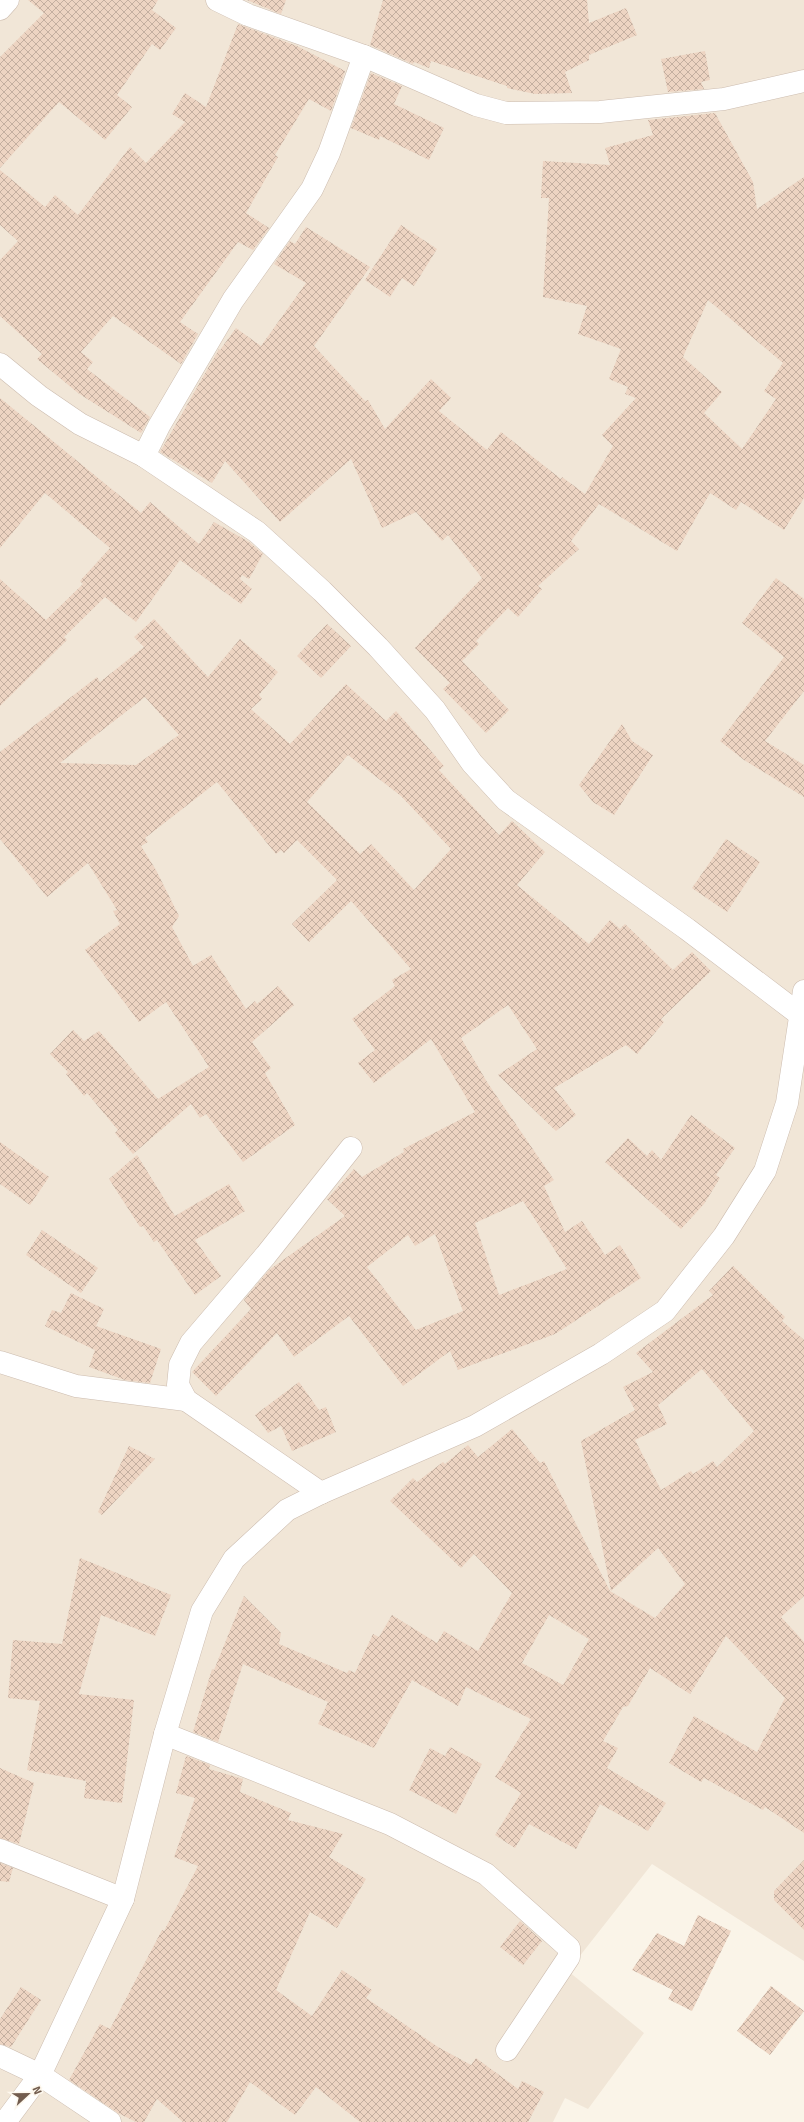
<svg xmlns="http://www.w3.org/2000/svg" width="804" height="2122" viewBox="0 0 804 2122" font-family="Signika,sans-serif">
<style>
.residential{fill:#f1e6d7}
.building{fill:url(#building-cross-hatch);fill-rule:evenodd}
.lines{fill:none;stroke-linecap:round;stroke-linejoin:round}
.minor-casing{stroke:#ccbcaf;stroke-width:23}
.minor{stroke:#fff;stroke-width:22}
</style>
<defs>
<pattern id="building-cross-hatch" width="8" height="8" patternUnits="userSpaceOnUse"><rect width="8" height="8" fill="#edd4c2"/><path d="M0 0l8 8M0 8l8-8" fill="none" stroke="#c4afa0"/></pattern>
</defs>
<rect width="100%" height="100%" fill="#faf4e8"/>
<!-- residential -->
<path class="residential" d="M0,0H804V1961L652,1864L568,1971L644,2033L588,2109L565,2098L553,2122H0Z"/>
<!-- building -->
<g class="building">
<path d="M28,0H158L152,10L176,28L160,50L152,44L117,95L132,107L105,140L59,102L0,168V57L44,13Z"/>
<path d="M247,0H286L281,14Z"/>
<path d="M383,0H587L589,23L626,8L637,35L589,55V60L565,72L572,93L535,94L507,88V86L431,61L429,68L414,62L413,64L370,45Z"/>
<path d="M238,24L297,46L345,71L331,111L309,99L275,155L278,157L246,213L269,228L253,250L238,242L180,322L198,334L181,364L113,316L81,352L93,362L87,369L150,417L141,433L78,393L37,359L42,354L0,316V260L18,241L0,225V170L45,207L55,195L78,215L130,147L146,163L185,122L172,114L185,93L206,107Z"/>
<path d="M705,51L710,80L701,82L704,89L668,92L661,59Z"/>
<path d="M371,73L402,86L394,104L444,128L429,160L380,136L379,140L351,128Z"/>
<path d="M715,113L753,182L757,209L804,177V498L784,530L741,502L736,510L710,493L677,551L599,504L571,541L579,549L538,586L542,589L518,617L508,608L476,641L479,644L462,661L509,710L486,733L443,689L450,683L415,648L482,578L448,535L442,541L416,512L382,528L351,459L280,522L225,461L212,483L160,452L219,349L220,350L236,328L261,346L306,283L274,264L290,241L295,244L306,227L370,267L314,346L365,401L368,400L385,429L431,379L451,398L439,411L487,450L501,432L561,479L562,477L585,494L613,446L602,435L636,398L625,394L628,387L609,379L621,349L578,334L587,306L543,297L549,198H541L543,161L610,165L605,148L653,135L648,120ZM708,300L783,363L764,391L776,399L742,449L704,413L722,392L683,357Z"/>
<path d="M401,225L437,249L414,286L402,278L390,297L365,280Z"/>
<path d="M0,398L141,513L150,502L199,544L214,522L249,542L263,554L249,579L242,575L240,579L252,589L241,604L180,560L136,622L105,597L64,637L67,640L0,706V579L46,620L83,584L80,581L110,548L45,493L0,548Z"/>
<path d="M776,578L804,599V691L765,741L804,765V797L744,760L720,741L784,657L742,623Z"/>
<path d="M154,619L208,677L240,639L278,672L259,695L262,699L251,709L290,744L346,684L386,721L396,711L444,766L439,770L499,835L512,821L545,852L517,885L589,944L610,920L620,929L625,924L673,970L692,952L711,971L661,1019L664,1022L637,1054L626,1045L554,1088L576,1115L556,1131L498,1075L537,1049L508,1005L461,1038L487,1082L554,1180L544,1186L565,1232L582,1221L605,1255L620,1245L641,1278L555,1334L458,1370L450,1351L403,1386L349,1316L294,1357L277,1333L216,1396L192,1372L251,1309L244,1300L269,1270L345,1216L327,1199L354,1169L362,1177L404,1152L403,1149L475,1112L431,1039L374,1083L358,1063L375,1050L352,1019L395,986L392,980L411,969L351,901L309,942L292,924L337,880L297,840L284,853L281,850L276,854L217,782L145,838L148,842L141,846L156,870L179,916L172,927L193,966L211,955L246,1009L255,1001L257,1004L278,986L294,1005L252,1042L271,1068L265,1073L295,1125L243,1162L206,1114L200,1118L191,1104L133,1154L115,1133L118,1130L87,1093L84,1096L66,1074L68,1072L50,1054L73,1030L84,1041L99,1031L158,1099L209,1067L166,1002L139,1022L85,950L120,924L113,911L117,910L88,863L47,897L0,839V752L97,677L100,682L144,647L134,637ZM145,697L179,735L136,765L60,763ZM348,755L401,796L451,849L414,890L371,844L360,854L307,802ZM523,1201L567,1269L499,1295L475,1223ZM435,1234L463,1311L416,1330L367,1267L408,1235L415,1246Z"/>
<path d="M327,624L351,646L321,678L297,656Z"/>
<path d="M622,724L632,741L653,755L614,815L593,802L579,785Z"/>
<path d="M726,839L760,862L727,912L692,888Z"/>
<path d="M691,1115L735,1148L716,1175L720,1178L704,1204L681,1229L605,1162L628,1138L647,1156L652,1150L661,1160Z"/>
<path d="M0,1142L49,1177L30,1205L0,1184Z"/>
<path d="M137,1155L175,1216L229,1184L245,1211L195,1240L221,1276L195,1295L157,1240L154,1242L143,1226L140,1227L109,1179Z"/>
<path d="M42,1230L98,1268L81,1293L26,1255Z"/>
<path d="M733,1266L785,1317L782,1321L804,1340V1596L781,1617L804,1642V1833L765,1807L763,1810L704,1778L701,1782L669,1763L694,1716L757,1752L785,1698L726,1636L690,1694L650,1668L628,1706L623,1707L603,1741L618,1748L607,1768L666,1803L648,1831L600,1804L576,1849L529,1824L515,1848L495,1835L521,1793L495,1777L531,1719L466,1687L458,1706L412,1680L374,1748L318,1724L328,1702L243,1664L218,1742L193,1732L212,1669L214,1670L244,1596L281,1633L279,1644L347,1673L349,1670L355,1673L373,1634L379,1637L392,1615L437,1643L444,1631L478,1651L512,1593L474,1554L461,1568L390,1501L413,1478L417,1482L443,1462L445,1464L468,1445L478,1457L512,1429L540,1463L544,1461L610,1591L655,1618L685,1584L658,1548L611,1591L581,1441L635,1410L623,1387L653,1372L636,1353L713,1295L709,1291ZM702,1369L754,1431L717,1467L713,1461L693,1474L691,1471L661,1490L635,1440L667,1424L658,1405ZM549,1615L589,1639L563,1685L522,1663Z"/>
<path d="M71,1293L104,1309L96,1326L161,1349L150,1383L125,1380L89,1367L95,1350L45,1326L52,1310L61,1313Z"/>
<path d="M299,1382L319,1410L326,1407L336,1432L292,1451L281,1426L268,1433L255,1415Z"/>
<path d="M129,1446L155,1459L102,1515L98,1512Z"/>
<path d="M80,1558L171,1595L155,1636L101,1615L79,1694L134,1700L122,1803L84,1798L86,1781L27,1770L40,1701L8,1698L13,1640L62,1644Z"/>
<path d="M450,1747L482,1764L456,1814L409,1790L430,1748L445,1756Z"/>
<path d="M186,1756L210,1765L209,1769L243,1779L240,1792L291,1813L288,1820L343,1834L329,1857L366,1879L337,1928L310,1912L276,1990L312,2016L342,1970L372,1990L366,1998L438,2047L471,2065L476,2058L518,2089L522,2081L544,2092L528,2122H360L316,2087L295,2115L250,2082L227,2122H183L157,2099L144,2122H136L118,2113L69,2080L100,2024L110,2029L162,1930L164,1931L198,1866L174,1857L195,1798L176,1793Z"/>
<path d="M0,1768L34,1783L19,1844L0,1838Z"/>
<path d="M804,1860V1930L774,1900V1891Z"/>
<path d="M0,1863L13,1868L9,1882L0,1881Z"/>
<path d="M698,1915L731,1931L692,2011L668,1999L673,1990L632,1970L657,1933L684,1946Z"/>
<path d="M520,1921L542,1941L523,1965L500,1947Z"/>
<path d="M771,1986L804,2011L770,2055L737,2031Z"/>
<path d="M21,1987L41,2000L11,2047L0,2044V2019Z"/>
</g>
<g class="lines">
<defs>
<g id="minor">
<path d="M217,0L248,15L364,56L476,105L506,113L600,112L724,99L804,81"/>
<path d="M0,9L8,0"/>
<path d="M0,364L39,396L80,424L144,456L159,426L233,300L312,189L329,153L364,56"/>
<path d="M144,456L257,532L322,591L378,647L435,710L472,763L506,800L687,929L799,1014"/>
<path d="M0,1362L76,1386L186,1400"/>
<path d="M321,1493L186,1400L178,1385L180,1365L191,1343L266,1255L351,1148"/>
<path d="M165,1734L390,1824L486,1874L569,1948V1957L507,2050"/>
<path d="M0,1850L123,1899"/>
<path d="M0,2056L40,2075L110,2122"/>
<path d="M5,2122L40,2075L123,1899L165,1734L202,1611L234,1559L287,1510L321,1493L475,1426L601,1354L665,1311L724,1236L765,1171L787,1103L804,991"/>
</g>
</defs>
<!-- minor casing -->
<use href="#minor" class="minor-casing"/>
<!-- minor -->
<use href="#minor" class="minor"/>
</g>
<!-- north arrow -->
<g transform="translate(28 2094) rotate(68)" stroke="#fdf8ee" stroke-width="3" paint-order="stroke">
<path d="M0-3L7 15L0 10L-7 15Z" fill="#725c4e"/>
<text y="-6" font-size="11" font-weight="bold" text-anchor="middle" fill="#725c4e">N</text>
</g>
</svg>
